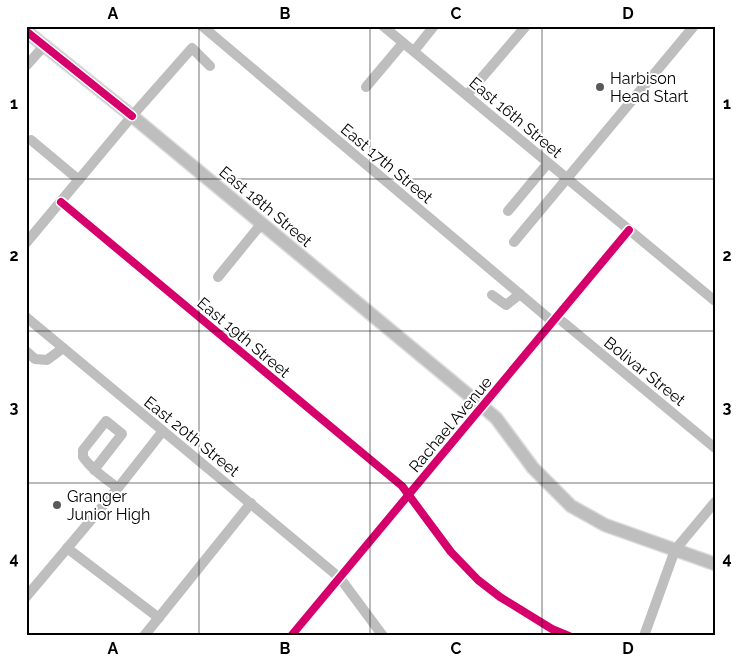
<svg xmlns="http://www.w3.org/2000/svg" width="741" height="662" viewBox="0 0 741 662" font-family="Raleway,sans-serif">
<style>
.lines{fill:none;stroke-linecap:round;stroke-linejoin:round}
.major-casing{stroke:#dbdbdb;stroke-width:15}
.minor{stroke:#bebebe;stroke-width:10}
.major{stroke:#bebebe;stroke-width:12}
.cycleway-casing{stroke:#fff;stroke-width:11}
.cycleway{stroke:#d6006c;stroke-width:8}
.grid{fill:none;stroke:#000;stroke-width:1;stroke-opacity:0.55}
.poi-dot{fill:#595959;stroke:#fff;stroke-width:2}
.labels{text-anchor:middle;stroke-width:4;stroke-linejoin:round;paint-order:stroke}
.poi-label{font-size:16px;fill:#000;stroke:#fff;text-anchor:start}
.street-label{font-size:16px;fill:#000;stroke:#fff}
.neatline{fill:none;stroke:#000;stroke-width:2}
.grid-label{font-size:16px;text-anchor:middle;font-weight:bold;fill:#000}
</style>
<rect width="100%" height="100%" fill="#fff"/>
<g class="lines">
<defs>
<path id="major" d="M26,31L132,116L483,407L496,418L533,468L571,506L605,525L715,564"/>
</defs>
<!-- major casing -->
<use href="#major" class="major-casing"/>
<!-- minor -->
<g class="minor">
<path d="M202,26L553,322"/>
<path d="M383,26L715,301"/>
<path d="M414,51L434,26"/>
<path d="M26,66L44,46"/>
<path d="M366,87L403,43"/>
<path d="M467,95L526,26"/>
<path d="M31,140L79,180"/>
<path d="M61,202L402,486L451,552L478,580L500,597L552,629L569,636"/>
<path d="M508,211L548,163"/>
<path d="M514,242L694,26"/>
<path d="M26,243L132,116L192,48L210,66"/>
<path d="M218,277L262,223"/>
<path d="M492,295L506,305L520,294"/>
<path d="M26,317L340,578L383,636"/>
<path d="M557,317L715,448"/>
<path d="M26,351L35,359L47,360L63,348"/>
<path d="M94,470L122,434L106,421L83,450V457C92,470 105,478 118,488"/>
<path d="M67,548L159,618"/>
<path d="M26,597L118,488L162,432"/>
<path d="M144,636L251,503"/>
<path d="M291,636L629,230"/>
<path d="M644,636L675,550L715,502"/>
</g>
<!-- major -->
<use href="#major" class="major"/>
<defs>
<g id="cycleway">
<path d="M26,31L132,116"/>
<path d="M61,202L402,486L451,552L478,580L500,597L552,629L569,636"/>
<path d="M291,636L629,230"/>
</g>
</defs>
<!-- cycleway casing -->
<use href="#cycleway" class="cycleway-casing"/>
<!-- cycleway -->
<use href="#cycleway" class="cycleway"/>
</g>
<!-- grid -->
<path class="grid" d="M199,26V636M370,26V636M542,26V636M26,179H715M26,331H715M26,483H715"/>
<!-- markers -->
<g class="poi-dot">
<circle cx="600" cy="87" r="5"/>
<circle cx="57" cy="505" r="5"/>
</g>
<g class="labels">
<!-- poi labels -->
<g class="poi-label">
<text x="610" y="84">Harbison<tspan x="610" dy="18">Head Start</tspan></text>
<text x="67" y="502">Granger<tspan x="67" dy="18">Junior High</tspan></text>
</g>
<!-- street labels -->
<g class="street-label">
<text transform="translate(516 117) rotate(40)" y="6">East 16th Street</text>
<text transform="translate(387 163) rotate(40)" y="6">East 17th Street</text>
<text transform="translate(266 206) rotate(40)" y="6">East 18th Street</text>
<text transform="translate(244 337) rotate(40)" y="6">East 19th Street</text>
<text transform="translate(645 371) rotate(39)" y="6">Bolivar Street</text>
<text transform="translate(450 424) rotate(-50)" y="6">Rachael Avenue</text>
<text transform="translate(192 436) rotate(39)" y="6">East 20th Street</text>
</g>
</g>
<!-- border -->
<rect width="741" height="662" fill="none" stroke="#ffffff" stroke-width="55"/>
<rect x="28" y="28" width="686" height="606" class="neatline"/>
<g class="grid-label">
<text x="113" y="19">A</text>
<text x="285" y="19">B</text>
<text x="456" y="19">C</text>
<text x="628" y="19">D</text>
<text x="14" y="109">1</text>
<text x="727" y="109">1</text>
<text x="14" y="261">2</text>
<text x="727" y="261">2</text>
<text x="14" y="413">3</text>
<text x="727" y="413">3</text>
<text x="14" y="564">4</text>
<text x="727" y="564">4</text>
<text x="113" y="654">A</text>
<text x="285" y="654">B</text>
<text x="456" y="654">C</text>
<text x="628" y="654">D</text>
</g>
</svg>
